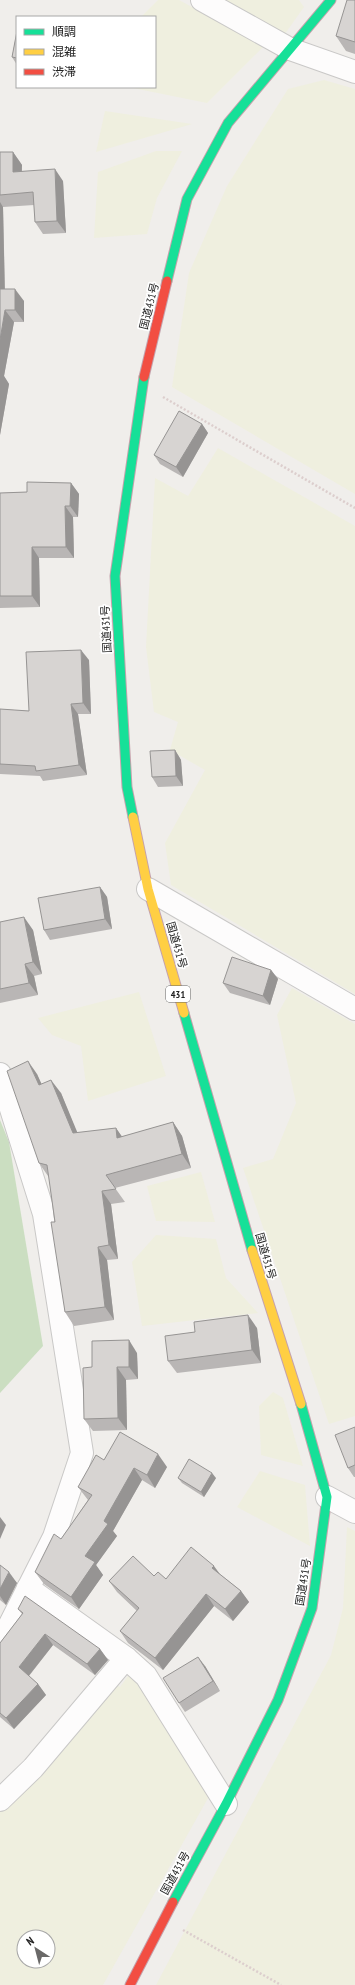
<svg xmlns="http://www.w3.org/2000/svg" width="355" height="1985" viewBox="0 0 355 1985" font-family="'PT Sans Narrow','Noto Sans JP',sans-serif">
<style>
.farmland{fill:#efefdf;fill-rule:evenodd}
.forest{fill:#cbdec1}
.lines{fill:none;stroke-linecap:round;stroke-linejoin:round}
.street-casing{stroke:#c9c8c7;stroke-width:24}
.fast-casing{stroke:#c5a2ac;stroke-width:11}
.slow-casing{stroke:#c5a2ac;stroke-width:11}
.jam-casing{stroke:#c5a2ac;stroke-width:11}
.path{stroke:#dccecd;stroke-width:2.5;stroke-dasharray:2 2;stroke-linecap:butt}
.street{stroke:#fdfcfc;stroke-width:22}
.fast{stroke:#16e098;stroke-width:9}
.slow{stroke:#ffcf43;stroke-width:9}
.jam{stroke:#f24e42;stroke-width:9}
.wall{fill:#b9b6b5}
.shaded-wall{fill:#969493}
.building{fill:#d7d4d2;stroke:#969493}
.labels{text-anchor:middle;stroke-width:3.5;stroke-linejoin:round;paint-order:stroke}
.shield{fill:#fff;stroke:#646464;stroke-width:1}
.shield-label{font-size:10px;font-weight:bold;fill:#222}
.street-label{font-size:11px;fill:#222;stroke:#fff}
</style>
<rect width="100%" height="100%" fill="#f0eeeb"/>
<!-- farmland -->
<g class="farmland">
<path d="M158,0H179L264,46L207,103L128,87H155V17H141Z"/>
<path d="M218,0H299L304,7L282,38Z"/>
<path d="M324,80L355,89V494L172,387L189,273L227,186L288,89Z"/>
<path d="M105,111L192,124L96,152Z"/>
<path d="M156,151H182L157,198L147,234L94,238L98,172Z"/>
<path d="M218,448L355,526V994L171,885L165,843L205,770L170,750L178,722L154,712L146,647L155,478L188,496Z"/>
<path d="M292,988L355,1024V1416L329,1424L243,1168L273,1159L296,1103L277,1015Z"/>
<path d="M139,992L166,1076L88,1101L81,1046L52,1035L38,1018Z"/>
<path d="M201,1172L215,1222L156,1221L147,1186Z"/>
<path d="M156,1235L216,1239L226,1278L258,1313L142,1326L132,1262Z"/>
<path d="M273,1392L283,1398L303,1466L261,1455L259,1406Z"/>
<path d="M260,1471L305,1485L310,1546L237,1507Z"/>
<path d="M347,1527L355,1531V1985H156L331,1655L343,1608Z"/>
<path d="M134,1668L212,1791L103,1985H0V1803L111,1680L120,1687ZM24,1937H48V1961H24Z"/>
</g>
<!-- forest -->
<path class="forest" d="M0,1120L9,1142L43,1346L0,1393Z"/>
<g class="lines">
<defs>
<g id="street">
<path d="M202,0L290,49L355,72"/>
<path d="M148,889L355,1009"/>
<path d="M0,1074L44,1214L82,1453L54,1537L0,1644"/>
<path d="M327,1497L355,1512"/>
<path d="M126,1658L146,1676L226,1804"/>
<path d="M0,1800L33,1768L126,1658L28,1588"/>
</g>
<g id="fast">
<path d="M167,281L187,199L228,123L331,0"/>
<path d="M133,817L127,787L115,576L144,377"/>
<path d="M184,1013L252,1250"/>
<path d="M173,1902L226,1804L278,1700L312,1608L327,1497L301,1404"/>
</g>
<g id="slow">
<path d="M133,817L148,889L184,1013"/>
<path d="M252,1250L301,1404"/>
</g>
<g id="jam">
<path d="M144,377L167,281"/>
<path d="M130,1985L173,1902"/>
</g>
</defs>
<!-- street casing -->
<use href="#street" class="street-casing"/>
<!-- fast casing -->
<use href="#fast" class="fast-casing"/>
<!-- slow casing -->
<use href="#slow" class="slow-casing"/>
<!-- jam casing -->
<use href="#jam" class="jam-casing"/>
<!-- path -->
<g class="path">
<path d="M163,397L355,508"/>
<path d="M183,1930L281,1985"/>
</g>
<!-- street -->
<use href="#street" class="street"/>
<!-- fast -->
<use href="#fast" class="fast"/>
<!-- slow -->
<use href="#slow" class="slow"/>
<!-- jam -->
<use href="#jam" class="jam"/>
</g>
<!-- wall -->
<g class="wall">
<path d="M355,0V54L346,51L336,36Z"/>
<path d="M17,31V65L12,57Z"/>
<path d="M0,152H13L22,165V171L63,181L66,233L43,234L35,222L34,205L3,207L5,289L24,301V322H14L4,376L9,384L0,435Z"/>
<path d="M202,424L208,433L183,477L160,464L154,455Z"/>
<path d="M71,483L79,494L78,517H73L74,558H39L40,607L0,608V493L27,492Z"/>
<path d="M89,660L91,714H78L87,775L43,781L40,776L0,774V709L29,711Z"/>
<path d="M175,750L181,760L183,786L158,787L152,777Z"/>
<path d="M100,887L107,897L112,929L50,940L44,930Z"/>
<path d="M0,922L33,930L42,974L34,976L38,995L0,1003Z"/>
<path d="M271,970L278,979L270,1005L230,993L223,983Z"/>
<path d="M37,1074L41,1084L61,1093L77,1133L116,1128L122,1137L173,1122L182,1136L191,1168L115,1188L125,1202L111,1204L118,1259L107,1260L114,1320L74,1326L65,1312L49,1177L48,1176L39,1163Z"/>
<path d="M257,1328L261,1363L177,1373L168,1361Z"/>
<path d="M137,1353L138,1379L126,1380L127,1430L93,1431L84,1419L92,1367Z"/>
<path d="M355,1427V1477H354L348,1468Z"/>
<path d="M104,1460L167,1467L155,1488L142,1480L113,1531L117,1536L96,1565L103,1575L79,1609L44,1584L35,1572L61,1539L88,1500L78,1487Z"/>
<path d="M178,1478H216L204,1497L182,1483Z"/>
<path d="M0,1565L17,1583L6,1605L0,1600Z"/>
<path d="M221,1575L241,1591L249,1602L233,1621L214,1606L163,1670L128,1643L120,1631L137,1611L117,1592L109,1581L154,1576L166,1579Z"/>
<path d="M18,1609L100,1649L108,1660L95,1675L53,1645L29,1676L38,1684L46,1695L14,1729L0,1717V1643L22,1614Z"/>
<path d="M205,1666L220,1691L185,1712L179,1703Z"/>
</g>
<!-- shaded-wall -->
<g class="shaded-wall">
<path d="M13,152L22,165L21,184L13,172Z"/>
<path d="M55,169L63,181L66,233L57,221Z"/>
<path d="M0,202L3,207L5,302L0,294Z"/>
<path d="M15,289L24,301V322L15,310Z"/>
<path d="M5,310L14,322L4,376L9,384L0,435V340Z"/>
<path d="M202,424L208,433L183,477L176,467Z"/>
<path d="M71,483L79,494L78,517L70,506Z"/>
<path d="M65,506L73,517L74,558L66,547Z"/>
<path d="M32,547L39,558L40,607L32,596Z"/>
<path d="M81,650L89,660L91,714L83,703Z"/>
<path d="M71,704L78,714L87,775L79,765Z"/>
<path d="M175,750L181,760L183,786L176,776Z"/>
<path d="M100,887L107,897L112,929L105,919Z"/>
<path d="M24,917L33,930L42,974L33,962Z"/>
<path d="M25,964L34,976L38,995L29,983Z"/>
<path d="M271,970L278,979L270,1005L263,996Z"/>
<path d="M28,1061L37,1074L48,1098L39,1085Z"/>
<path d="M51,1080L61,1093L83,1146L73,1133Z"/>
<path d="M173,1122L182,1136L191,1168L182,1154Z"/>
<path d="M116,1128L125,1141L117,1138Z"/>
<path d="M102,1191L111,1204L118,1259L109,1245Z"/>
<path d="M98,1247L107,1260L114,1320L105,1307Z"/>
<path d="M248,1315L257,1328L261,1363L252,1350Z"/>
<path d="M129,1340L137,1353L138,1379L129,1367Z"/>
<path d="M117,1367L126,1380L127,1430L118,1418Z"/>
<path d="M158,1454L167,1467L155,1488L147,1475Z"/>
<path d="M134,1468L142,1480L113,1531L117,1536L96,1565L103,1575L79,1609L71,1597L85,1556L104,1521Z"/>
<path d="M212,1473L216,1478L204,1497L201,1492Z"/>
<path d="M0,1517L6,1525L0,1539Z"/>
<path d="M214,1566L222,1577L212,1568Z"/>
<path d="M9,1572L17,1583L6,1605L0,1596V1589Z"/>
<path d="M241,1591L249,1602L233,1621L225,1609Z"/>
<path d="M206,1594L214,1606L163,1670L155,1658Z"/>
<path d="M45,1634L53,1645L27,1678L19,1667Z"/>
<path d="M100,1649L108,1660L95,1675L87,1664Z"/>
<path d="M198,1657L205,1666L220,1691L213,1681Z"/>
<path d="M38,1684L46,1695L14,1729L6,1718Z"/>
</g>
<!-- building -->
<g class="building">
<path d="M347,0H355V42L336,36Z"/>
<path d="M17,31V58L12,57Z"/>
<path d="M0,152H13V172L55,169L57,221L35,222L33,192L0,195Z"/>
<path d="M0,289H15V310H5L0,340Z"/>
<path d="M179,411L202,424L176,467L154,455Z"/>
<path d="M27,482L71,483L70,506H65L66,547H32V596H0V493L27,492Z"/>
<path d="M81,650L83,703L71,704L79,765L36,771L35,766L0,764V709L29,711L26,652Z"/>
<path d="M175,750L176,776L152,777L150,751Z"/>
<path d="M100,887L105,919L44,930L38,898Z"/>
<path d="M24,917L33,962L25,964L29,983L0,989V922Z"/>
<path d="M232,957L271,970L263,996L223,983Z"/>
<path d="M28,1061L39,1085L51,1080L73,1133L116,1128L117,1138L173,1122L182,1154L106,1175L116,1189L102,1191L109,1245L98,1247L105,1307L65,1312L51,1222H55L47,1165L39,1163L7,1071Z"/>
<path d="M248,1315L252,1350L168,1361L165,1336L195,1332L194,1322Z"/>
<path d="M129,1340V1367H117L118,1418L84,1419L83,1368L92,1367V1341Z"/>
<path d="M355,1427V1465L348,1468L335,1435Z"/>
<path d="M120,1432L158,1454L147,1475L134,1468L104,1521L108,1524L85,1556L95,1562L71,1597L35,1572L54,1534L61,1539L92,1495L78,1487L96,1455L104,1460Z"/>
<path d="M189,1459L212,1473L201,1492L178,1478Z"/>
<path d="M191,1547L214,1566L212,1568L241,1591L225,1609L206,1594L155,1658L120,1631L139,1608L109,1581L133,1556L154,1576L158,1572L166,1579Z"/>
<path d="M0,1565L9,1572L0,1589Z"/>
<path d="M25,1596L100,1649L87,1664L45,1634L19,1667L38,1684L6,1718L0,1713V1643L23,1613L18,1609Z"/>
<path d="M198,1657L213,1681L179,1703L163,1678Z"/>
</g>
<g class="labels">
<!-- shield labels -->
<rect class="shield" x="166" y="986" width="24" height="16" rx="3"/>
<g class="shield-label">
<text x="178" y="998">431</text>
</g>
<!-- street labels -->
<g class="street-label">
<text transform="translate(149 306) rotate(-76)" y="4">国道431号</text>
<text transform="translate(106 629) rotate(-93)" y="4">国道431号</text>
<text transform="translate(177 945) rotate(74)" y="4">国道431号</text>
<text transform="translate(266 1256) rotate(74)" y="4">国道431号</text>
<text transform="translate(303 1582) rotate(-81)" y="4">国道431号</text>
<text transform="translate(175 1873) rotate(-61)" y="4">国道431号</text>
</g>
</g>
<!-- legend -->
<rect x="16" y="16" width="140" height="72" fill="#ffffff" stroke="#a7a7a7"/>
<rect x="24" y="29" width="20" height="6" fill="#16e098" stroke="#a7a7a7"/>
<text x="52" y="36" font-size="12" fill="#222222">順調</text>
<rect x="24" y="49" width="20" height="6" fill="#ffcf43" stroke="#a7a7a7"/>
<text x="52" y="56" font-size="12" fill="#222222">混雑</text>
<rect x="24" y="69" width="20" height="6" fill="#f24e42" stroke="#a7a7a7"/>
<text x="52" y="76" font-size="12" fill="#222222">渋滞</text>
<!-- north arrow -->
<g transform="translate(36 1949) rotate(324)"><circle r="19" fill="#ffffff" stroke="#a7a7a7"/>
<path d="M0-3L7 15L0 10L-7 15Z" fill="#6a6968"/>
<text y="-6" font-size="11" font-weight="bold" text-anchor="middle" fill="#222222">N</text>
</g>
</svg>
